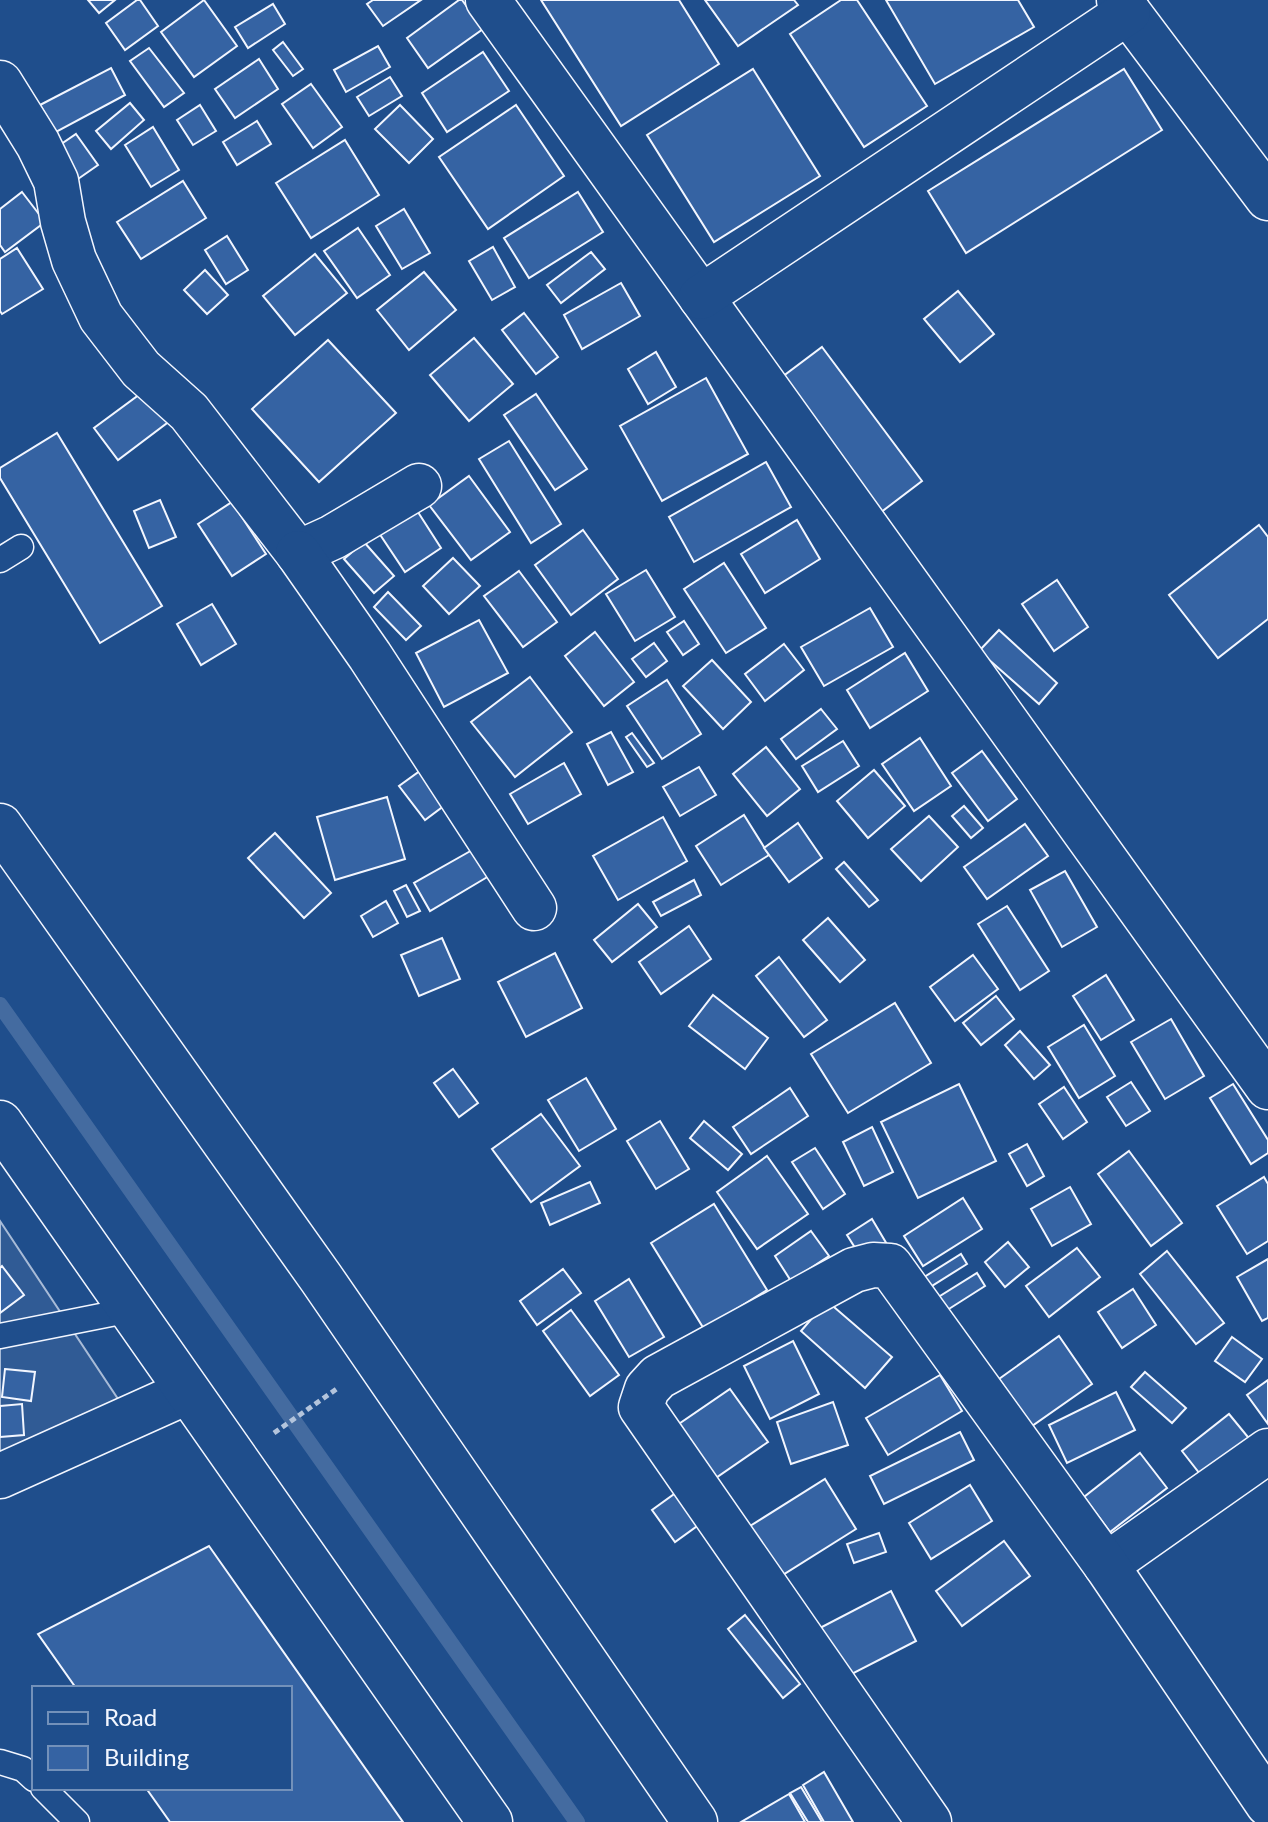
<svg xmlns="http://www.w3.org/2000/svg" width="1268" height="1822" viewBox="0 0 1268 1822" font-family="Lato,sans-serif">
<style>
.built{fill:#305b95;stroke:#a8bbd7;stroke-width:2}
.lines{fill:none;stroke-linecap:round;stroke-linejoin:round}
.stream{stroke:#446ba0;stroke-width:16}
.building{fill:#3563a3;stroke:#f2f6ff;stroke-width:2}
.lane-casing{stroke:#f2f6ff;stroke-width:27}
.street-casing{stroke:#f2f6ff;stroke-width:47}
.secondary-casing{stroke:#f2f6ff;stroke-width:47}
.path{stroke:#b3c4dc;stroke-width:5;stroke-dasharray:6 4;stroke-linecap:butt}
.lane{stroke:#1f4e8c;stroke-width:24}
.street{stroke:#1f4e8c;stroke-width:44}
.secondary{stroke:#1f4e8c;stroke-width:44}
</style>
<rect width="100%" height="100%" fill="#1f4e8c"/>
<!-- built -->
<path class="built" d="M0,1221L118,1399L35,1454L0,1465Z"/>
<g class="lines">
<!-- stream -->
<path class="stream" d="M0,1005L577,1822"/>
</g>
<!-- building -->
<g class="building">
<path d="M88,0H115L99,13Z"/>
<path d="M137,0H140L158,26L125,50L106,23Z"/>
<path d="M204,0L237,46L194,77L161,32Z"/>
<path d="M373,0H421L383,26L367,4Z"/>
<path d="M459,0H462L483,29L428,68L407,38Z"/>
<path d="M541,0H679L719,64L621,126Z"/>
<path d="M705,0H794L798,5L738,46Z"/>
<path d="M841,0H857L927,106L864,147L790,34Z"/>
<path d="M886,0H1018L1034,27L935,84Z"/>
<path d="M273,4L285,24L248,48L235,27Z"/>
<path d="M283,42L303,69L293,76L273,50Z"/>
<path d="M378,46L390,67L346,92L334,70Z"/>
<path d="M149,48L184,93L164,107L130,61Z"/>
<path d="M483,52L509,91L447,132L422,93Z"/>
<path d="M259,59L278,89L235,118L215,89Z"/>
<path d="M111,68L125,95L56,132L40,105Z"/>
<path d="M753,69L820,176L714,242L647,135Z"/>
<path d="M1124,69L1162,130L966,253L928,191Z"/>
<path d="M390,77L402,96L369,116L357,97Z"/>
<path d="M311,84L342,127L313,148L282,104Z"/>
<path d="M130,103L144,120L111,149L96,131Z"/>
<path d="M200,105L216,131L193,145L177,120Z"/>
<path d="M400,105L433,139L409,163L375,129Z"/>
<path d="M516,105L564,176L488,229L439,157Z"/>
<path d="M257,121L271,144L237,165L223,142Z"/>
<path d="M153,127L179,170L151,187L125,145Z"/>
<path d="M76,134L98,165L78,179L54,149Z"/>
<path d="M345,140L379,195L311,238L276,183Z"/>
<path d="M183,181L206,218L141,259L117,222Z"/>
<path d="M22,192L45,222L5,252L0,245V209Z"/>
<path d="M578,192L603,232L529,278L504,238Z"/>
<path d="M404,209L430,253L402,269L376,226Z"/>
<path d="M358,228L390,275L357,298L324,251Z"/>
<path d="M227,236L248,270L226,284L205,250Z"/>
<path d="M493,247L515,287L492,300L469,261Z"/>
<path d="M17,248L43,289L2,314L0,311V259Z"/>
<path d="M591,252L605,269L561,303L547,285Z"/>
<path d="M315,254L347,293L295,335L263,296Z"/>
<path d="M205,270L228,295L207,314L184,290Z"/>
<path d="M424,272L456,310L409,350L377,310Z"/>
<path d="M621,283L640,316L582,349L564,315Z"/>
<path d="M958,291L994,334L960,362L924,319Z"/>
<path d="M524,313L558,357L536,374L502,330Z"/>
<path d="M474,338L513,384L469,421L430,375Z"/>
<path d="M328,340L396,413L319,482L252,409Z"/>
<path d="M822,347L922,481L859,529L758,395Z"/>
<path d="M656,352L676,387L648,404L628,369Z"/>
<path d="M706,378L748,454L662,501L620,426Z"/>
<path d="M151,386L175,417L118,460L94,428Z"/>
<path d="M536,394L587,469L555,490L504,415Z"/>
<path d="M57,433L162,606L100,643L0,478V468Z"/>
<path d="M509,441L561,524L531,543L479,459Z"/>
<path d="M766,462L791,507L694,562L669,517Z"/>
<path d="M469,476L510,532L471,560L429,505Z"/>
<path d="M160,500L176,537L149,548L134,511Z"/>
<path d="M232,502L266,554L232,576L198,524Z"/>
<path d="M416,509L441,548L405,572L379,533Z"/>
<path d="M797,520L820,559L765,593L741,554Z"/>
<path d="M1259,525L1268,537V619L1218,658L1169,595Z"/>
<path d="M583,530L618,579L571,615L535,565Z"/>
<path d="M364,542L394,576L374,593L344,559Z"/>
<path d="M453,558L480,586L449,614L423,586Z"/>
<path d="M724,563L766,628L726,653L684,589Z"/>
<path d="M646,570L675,617L635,641L606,594Z"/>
<path d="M519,571L557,622L523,647L484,596Z"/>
<path d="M1057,580L1088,627L1054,651L1022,604Z"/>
<path d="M388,592L421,626L406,640L374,607Z"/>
<path d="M212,604L236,644L201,665L177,624Z"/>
<path d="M870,608L893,647L824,686L801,647Z"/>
<path d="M479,620L508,673L444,707L416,653Z"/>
<path d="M684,621L699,644L683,655L667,632Z"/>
<path d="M999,630L1057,683L1039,704L979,651Z"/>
<path d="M595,632L634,682L604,706L565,656Z"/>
<path d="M654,643L667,661L646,677L632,659Z"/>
<path d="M784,644L804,670L765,701L745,674Z"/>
<path d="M905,653L928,691L870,728L847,690Z"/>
<path d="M712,660L751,702L723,729L683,686Z"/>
<path d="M530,677L572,732L515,777L471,722Z"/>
<path d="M667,680L701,734L662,759L627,706Z"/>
<path d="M821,709L837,729L796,759L781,739Z"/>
<path d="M611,732L633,772L608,785L587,744Z"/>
<path d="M632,733L654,763L647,767L626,737Z"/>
<path d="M920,738L951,786L914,811L882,764Z"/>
<path d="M843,741L859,766L818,792L802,766Z"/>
<path d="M766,747L800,789L767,816L733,774Z"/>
<path d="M982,751L1017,799L988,821L952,773Z"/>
<path d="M564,763L581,794L528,824L510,794Z"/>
<path d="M699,767L716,795L680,816L663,787Z"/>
<path d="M424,768L449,802L425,820L399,786Z"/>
<path d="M874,770L905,806L868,838L837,801Z"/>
<path d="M387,797L405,859L335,880L317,817Z"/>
<path d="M964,806L983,828L971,838L952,816Z"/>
<path d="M744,815L769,855L721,885L696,846Z"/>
<path d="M929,816L958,847L921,881L891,849Z"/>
<path d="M663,817L687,861L618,900L593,856Z"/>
<path d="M798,823L822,858L789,882L764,848Z"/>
<path d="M1025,824L1048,856L987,899L964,867Z"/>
<path d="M275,833L331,893L304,918L248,858Z"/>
<path d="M474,849L489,876L430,911L414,883Z"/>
<path d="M844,862L878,900L869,907L836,869Z"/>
<path d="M1065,871L1097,927L1062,947L1030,890Z"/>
<path d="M694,880L701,895L661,916L653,902Z"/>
<path d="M406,885L420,911L407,917L394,891Z"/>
<path d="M386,901L398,923L373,937L361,916Z"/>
<path d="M638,904L657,927L612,962L594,940Z"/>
<path d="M1007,906L1049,971L1020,990L978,924Z"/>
<path d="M828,918L865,960L840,982L803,940Z"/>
<path d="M689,926L711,959L661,994L639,962Z"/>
<path d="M442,938L460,979L419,996L401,955Z"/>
<path d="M555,953L582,1008L526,1037L498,982Z"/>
<path d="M973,955L998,989L955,1021L930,987Z"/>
<path d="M779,957L827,1020L804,1037L756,976Z"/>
<path d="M1106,975L1134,1020L1101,1040L1073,996Z"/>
<path d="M713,995L768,1038L745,1069L689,1026Z"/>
<path d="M996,996L1014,1019L981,1045L963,1023Z"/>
<path d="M895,1003L931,1063L848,1113L811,1054Z"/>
<path d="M1171,1019L1204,1076L1165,1099L1131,1042Z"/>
<path d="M1084,1025L1115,1076L1079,1098L1048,1047Z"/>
<path d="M1020,1031L1050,1065L1034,1079L1005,1045Z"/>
<path d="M453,1069L478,1103L459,1117L434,1083Z"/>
<path d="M586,1078L616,1129L579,1151L548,1100Z"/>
<path d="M1131,1082L1150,1111L1126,1126L1107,1097Z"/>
<path d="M959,1084L996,1161L918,1198L881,1122Z"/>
<path d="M1233,1084L1268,1140V1153L1251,1164L1210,1098Z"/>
<path d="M1064,1087L1087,1122L1063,1139L1039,1104Z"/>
<path d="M790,1088L808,1116L751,1154L733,1127Z"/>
<path d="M541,1114L580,1166L531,1202L492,1149Z"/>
<path d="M660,1121L689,1169L656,1189L627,1141Z"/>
<path d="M704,1121L742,1154L728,1170L690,1138Z"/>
<path d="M872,1127L893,1172L864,1186L843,1142Z"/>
<path d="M1027,1144L1044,1176L1027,1186L1009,1154Z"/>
<path d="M815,1148L845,1194L823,1209L792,1162Z"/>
<path d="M1129,1151L1182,1223L1151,1246L1098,1174Z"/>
<path d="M767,1156L808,1214L757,1249L717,1192Z"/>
<path d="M1264,1177L1268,1184V1241L1247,1254L1217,1206Z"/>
<path d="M590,1182L600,1203L550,1225L541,1203Z"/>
<path d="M1070,1187L1091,1224L1052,1246L1031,1209Z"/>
<path d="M963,1198L982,1229L923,1266L904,1236Z"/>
<path d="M714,1204L767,1290L704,1329L651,1243Z"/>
<path d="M872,1219L888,1246L864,1262L847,1235Z"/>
<path d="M811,1231L829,1256L791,1281L775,1256Z"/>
<path d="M1008,1242L1029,1267L1005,1287L985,1262Z"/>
<path d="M1077,1248L1100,1277L1049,1317L1026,1286Z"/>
<path d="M1167,1251L1224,1323L1196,1344L1140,1274Z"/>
<path d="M961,1254L967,1264L919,1294L913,1284Z"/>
<path d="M1268,1259V1318L1262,1321L1237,1277Z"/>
<path d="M2,1266L24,1295L0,1313V1268Z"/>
<path d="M563,1269L581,1293L537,1325L520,1301Z"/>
<path d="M977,1273L985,1286L941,1314L932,1301Z"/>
<path d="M629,1279L664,1337L629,1357L595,1301Z"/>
<path d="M1133,1289L1156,1325L1122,1348L1098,1312Z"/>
<path d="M827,1301L892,1357L865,1388L801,1331Z"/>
<path d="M571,1310L619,1375L590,1396L543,1331Z"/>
<path d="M1059,1336L1092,1384L1032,1426L999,1379Z"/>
<path d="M1232,1337L1262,1359L1245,1382L1215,1361Z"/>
<path d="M793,1341L819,1394L770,1419L744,1366Z"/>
<path d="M5,1369L35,1372L31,1401L2,1397Z"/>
<path d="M1145,1372L1186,1408L1172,1423L1131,1387Z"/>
<path d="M940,1375L962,1411L888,1455L866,1418Z"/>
<path d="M1268,1380V1424L1247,1395Z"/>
<path d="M730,1389L768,1442L707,1484L670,1430Z"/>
<path d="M1116,1392L1135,1430L1067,1463L1049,1425Z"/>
<path d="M833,1402L848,1445L791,1464L777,1422Z"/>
<path d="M22,1404L24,1435L0,1437V1406Z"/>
<path d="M1229,1414L1266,1459L1218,1497L1182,1451Z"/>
<path d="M960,1432L974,1460L884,1504L870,1476Z"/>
<path d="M1140,1453L1167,1488L1110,1532L1084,1497Z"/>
<path d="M825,1479L856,1529L781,1576L750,1526Z"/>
<path d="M970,1485L992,1521L931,1559L909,1523Z"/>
<path d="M677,1492L700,1524L675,1542L652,1510Z"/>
<path d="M879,1533L886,1552L854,1563L847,1544Z"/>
<path d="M1004,1541L1030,1576L962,1626L936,1591Z"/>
<path d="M209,1546L403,1822H170L146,1788H290V1688H76L38,1634Z"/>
<path d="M891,1591L916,1641L844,1678L818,1629Z"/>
<path d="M745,1615L800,1684L783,1698L728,1629Z"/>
<path d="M824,1772L853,1822H824L803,1785Z"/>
<path d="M801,1787L822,1822H808L790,1793Z"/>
<path d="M789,1794L805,1822H741Z"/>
</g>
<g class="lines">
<defs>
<g id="lane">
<path d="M0,560L21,547"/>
<path d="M0,1336L131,1310"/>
<path d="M0,1762L23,1769L34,1779"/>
<path d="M43,1788L77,1822"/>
</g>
<g id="street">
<path d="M488,0L1268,1087"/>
<path d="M1119,0L1268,198"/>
<path d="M0,83L38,144L56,181L63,222L74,260L101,317L141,369L189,412L298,553L333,537L419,486"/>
<path d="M701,297L1128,12"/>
<path d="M298,553L370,656L534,908"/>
<path d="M0,826L321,1278L695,1822"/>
<path d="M0,1476L187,1392"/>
<path d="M1106,1565L1268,1451"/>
<path d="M929,1822L641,1407L647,1389L658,1377L854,1270L873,1265L890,1266L1106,1565L1268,1804"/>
</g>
<path id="secondary" d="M0,1123L490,1822"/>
</defs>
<!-- lane casing -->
<use href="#lane" class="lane-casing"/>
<!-- street casing -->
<use href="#street" class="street-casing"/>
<!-- secondary casing -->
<use href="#secondary" class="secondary-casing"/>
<!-- path -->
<path class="path" d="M274,1433L338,1388"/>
<!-- lane -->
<use href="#lane" class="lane"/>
<!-- street -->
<use href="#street" class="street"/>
<!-- secondary -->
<use href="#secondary" class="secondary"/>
</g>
<!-- legend -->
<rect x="32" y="1686" width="260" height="104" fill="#1f4e8c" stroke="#7391ba" stroke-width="2"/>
<rect x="48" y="1712" width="40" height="12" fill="#1f4e8c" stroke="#7391ba" stroke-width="2"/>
<text x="104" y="1726" font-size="24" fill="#f2f6ff">Road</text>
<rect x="48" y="1746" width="40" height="24" fill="#3563a3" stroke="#7391ba" stroke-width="2"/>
<text x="104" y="1766" font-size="24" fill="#f2f6ff">Building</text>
</svg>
